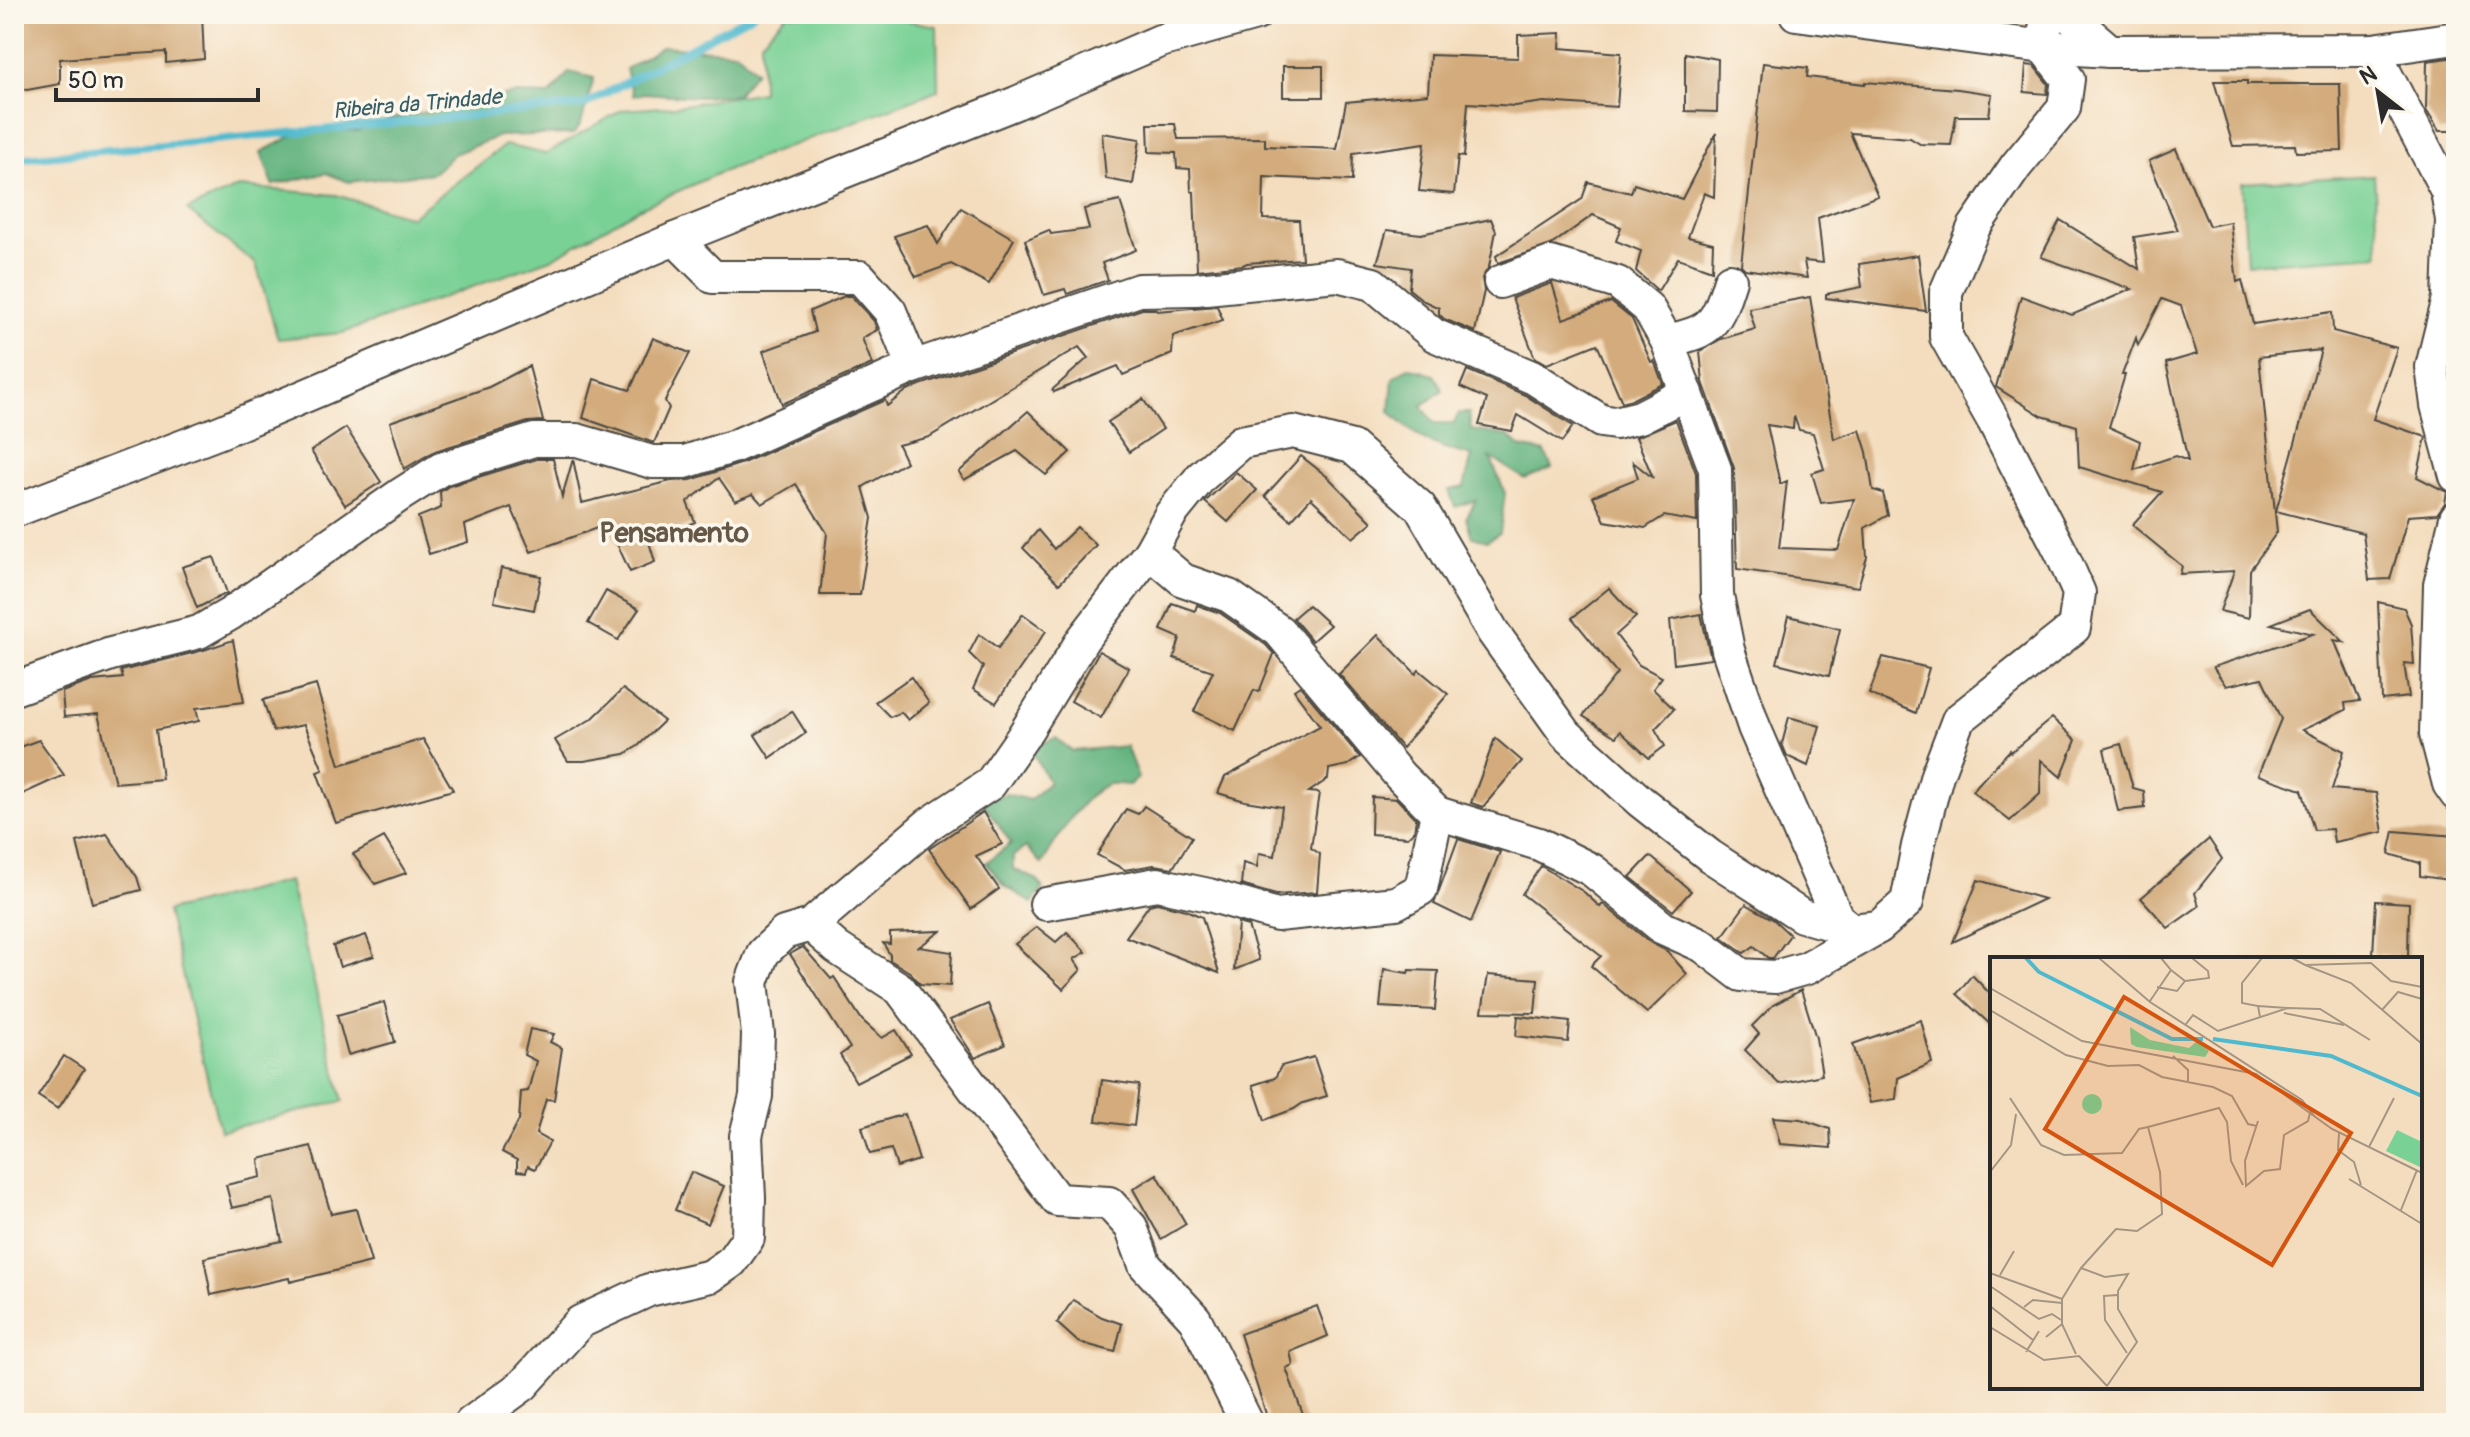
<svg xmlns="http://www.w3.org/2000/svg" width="2470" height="1437" viewBox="0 0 2470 1437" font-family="Pangolin,sans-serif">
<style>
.green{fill:#7ad196;stroke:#527e60;stroke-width:2}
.forest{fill:#63b37f;stroke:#476f55;stroke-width:2}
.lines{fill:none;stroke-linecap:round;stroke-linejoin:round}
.stream{stroke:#50b9ce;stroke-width:8}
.building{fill:#d3ab7b;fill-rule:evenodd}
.minor-casing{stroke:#494641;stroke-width:36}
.minor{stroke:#fff;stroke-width:32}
.labels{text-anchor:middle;stroke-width:7;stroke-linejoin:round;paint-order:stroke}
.water-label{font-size:22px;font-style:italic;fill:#385d64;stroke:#fbf7ec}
.district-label{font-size:28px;font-weight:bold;fill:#665847;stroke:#fbf7ec}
.inset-river{fill:none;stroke:#50b9ce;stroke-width:4}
.inset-road{fill:none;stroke:#a49683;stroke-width:2}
.view{fill:#d5540f;fill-opacity:0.15;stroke:#d5540f;stroke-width:4}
.inset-edge{fill:none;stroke:#2b2b2b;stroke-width:4}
</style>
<rect width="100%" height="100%" fill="#fbf7ec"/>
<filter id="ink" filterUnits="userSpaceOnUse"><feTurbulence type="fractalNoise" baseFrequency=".0125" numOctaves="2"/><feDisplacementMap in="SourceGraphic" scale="16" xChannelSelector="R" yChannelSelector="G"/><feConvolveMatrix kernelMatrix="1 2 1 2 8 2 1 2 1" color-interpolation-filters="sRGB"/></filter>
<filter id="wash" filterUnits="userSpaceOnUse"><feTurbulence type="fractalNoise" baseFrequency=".006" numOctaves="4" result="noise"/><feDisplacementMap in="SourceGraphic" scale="32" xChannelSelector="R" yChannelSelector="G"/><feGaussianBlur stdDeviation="1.8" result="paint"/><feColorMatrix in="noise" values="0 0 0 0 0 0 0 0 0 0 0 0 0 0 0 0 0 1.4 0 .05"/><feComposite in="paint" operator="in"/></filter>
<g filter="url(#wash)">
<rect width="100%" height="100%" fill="#f4ddbe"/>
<!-- green -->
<g class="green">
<path d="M787,14H869L937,26L938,90L719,173L638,209L551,259L343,333L278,339L256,264L187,210L239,187L336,195L411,217L505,145L546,154L622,110L677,106L762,92L761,41Z"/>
<path d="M2374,175L2379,255L2247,264L2242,183Z"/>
<path d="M289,881L343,1101L220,1131L167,911Z"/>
</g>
<!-- forest -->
<g class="forest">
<path d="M663,46L737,52L756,71L736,95L698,97L644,93L633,96L626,69Z"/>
<path d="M569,72L594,78L581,124L573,134L499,136L454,154L433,173L349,182L326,173L273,185L261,152L304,130L357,131L390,119L514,94L550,95Z"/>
<path d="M1408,367L1434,375L1443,390L1422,406L1434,423H1454L1459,413H1469L1471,430L1509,436L1520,447L1545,452L1552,468L1525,479L1490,457L1505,493L1500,533L1487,541L1472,537L1466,518L1476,500L1455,507L1449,490L1464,487L1472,456C1436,447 1415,439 1390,411L1393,378Z"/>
<path d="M1056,738L1072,751L1126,746L1138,778L1129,785C1123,785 1114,783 1109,784C1085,790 1054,843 1042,864L1026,847L1013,856V869L1038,880L1043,889L1032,903L1005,886L986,863L1011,843L982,801L1006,794L1030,800L1049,782L1030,748Z"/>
</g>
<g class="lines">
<!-- stream -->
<path class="stream" d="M14,159L584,105L753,14"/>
</g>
<g id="blocks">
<!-- building -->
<g class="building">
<path d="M14,14H202L204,59L166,63V52L60,59V84L27,90L14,86Z"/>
<path d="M1561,33L1560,48L1621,53L1617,107L1544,102L1515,106L1468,103L1464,157L1458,156L1454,194L1419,191L1425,143L1353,153L1352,181L1264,177L1263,219L1299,220L1302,259L1247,263L1243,265L1197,270L1194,192L1191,191L1190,169L1177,168L1176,153L1149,152L1148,124H1175L1178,139L1265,138V146L1337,149L1346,102L1428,94L1430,55L1518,58V35Z"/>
<path d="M1685,53L1718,59L1717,112L1685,111Z"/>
<path d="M2456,57V131H2439L2426,110L2427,61Z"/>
<path d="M1763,63L1808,68L1807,77L1865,84V82L1958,89L1992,94L1989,116H1956L1951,145L1920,144L1910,138L1850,133L1878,196L1818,218L1823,263L1804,261L1807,278L1745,269L1741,265Z"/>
<path d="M2026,65L2034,66L2048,84L2047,94L2024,92Z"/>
<rect x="1283" y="66" width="40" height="31"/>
<path d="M2214,81H2247V84H2340L2342,151L2296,152L2295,145L2233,146Z"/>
<path d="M1102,133L1140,139L1133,184L1106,179Z"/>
<path d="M1716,133L1714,197L1704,193L1688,237L1713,243L1712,270L1678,258L1658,291L1636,271L1641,251L1616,241L1621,227L1593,215L1551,245L1498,263L1496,256L1582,199L1588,182L1631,193L1634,184L1682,199Z"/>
<path d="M2176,149L2209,226L2230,222L2237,282L2242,280L2253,324L2332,312L2333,331L2397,348L2373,419L2426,437L2417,477L2447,492L2445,503L2437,514L2408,516L2390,579L2369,580L2363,533L2276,511L2321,350L2259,357L2277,532L2250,570L2249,618L2220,611L2234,571L2180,574L2182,566L2132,525L2162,492L2079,467L2077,426L2042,416L1996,387L2021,296L2072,315L2132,289L2041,257L2060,220L2139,269L2134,237L2178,230L2149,161ZM2162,299L2181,306L2197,354L2166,363L2188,461L2175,456L2134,470L2140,441L2109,427L2125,375H2122L2136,338L2138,345Z"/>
<path d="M1120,201L1136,250L1102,263L1108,280L1067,294L1065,289L1044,295L1025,240L1049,230L1051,234L1089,229L1084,209Z"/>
<path d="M961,208L1014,239L989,284L951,264L916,277L894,236L928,225L938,244Z"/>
<path d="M1491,219L1496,231L1489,267L1482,278L1484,291L1475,332L1444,319L1439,314V308L1424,301L1409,289L1411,268L1377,263L1387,230L1421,234Z"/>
<path d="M1918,255L1926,311L1826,298V294L1862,287L1859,264Z"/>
<path d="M1552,283L1563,319L1611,302L1632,319L1651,362L1654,361L1663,384L1633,399L1622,402L1597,344L1547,364L1535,358L1512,298Z"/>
<path d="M845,296H851L874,321L877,330L862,338L872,364L782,404L763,351L815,332L810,311Z"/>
<path d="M1810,297L1834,439L1860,430L1867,452L1873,490L1883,493L1888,515L1865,528L1867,557L1858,587L1737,569L1734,468L1703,382L1700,351L1721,339L1755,329L1749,308ZM1794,416L1799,430L1813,433L1824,469L1812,473L1821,503L1854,499L1838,550L1779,548L1787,481L1780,484L1767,425L1793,429Z"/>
<path d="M1217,306L1223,320L1173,336L1172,354L1123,375L1118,366L1054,392L1052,390L1088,358L1079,347L929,437L898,445L906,462L863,487L872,518L860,595H820L827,533L796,484L762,504L753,494L735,501L719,478L687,502L695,522L649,542L655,562L630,572L608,524L531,552L511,507L465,525L468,542L429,554L418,517L441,508L440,492L449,486L537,459H553L562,497L573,459L582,503L671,481L691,480L743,463L885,400L887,406L906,391L920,385L1142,309H1156L1157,311Z"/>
<path d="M653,338L690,353L665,401L669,408L654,443L583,418L594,379L630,390Z"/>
<path d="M529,366L543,421L528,422L435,451L404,469L390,422L489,387Z"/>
<path d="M1467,370L1525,395L1573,426L1562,442L1518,415L1512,431L1479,425L1487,399L1460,387Z"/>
<path d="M1143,399L1163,429L1129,452L1108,422Z"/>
<path d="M1028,411L1070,452L1046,475L1017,451L964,480L959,472Z"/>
<path d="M1676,420L1696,473L1697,522L1664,516L1645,528L1605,521L1593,496L1638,478L1633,462L1653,478L1636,437Z"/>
<path d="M346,428L381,482L345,505L311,451Z"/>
<path d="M1301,456L1329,478L1372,522L1353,538L1311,498L1291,520L1265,496Z"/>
<path d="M1236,472L1257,490L1228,522L1205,502Z"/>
<path d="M1077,527L1096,545L1059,584L1023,548L1038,530L1054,549Z"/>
<path d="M214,557L227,593L197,608L182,567Z"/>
<path d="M501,568L541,576L534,610L494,602Z"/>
<path d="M1609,588L1636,617L1616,635L1639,665L1662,677L1653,689L1674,709L1655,729L1665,746L1649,758L1620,731L1616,737L1583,716L1617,673L1572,618Z"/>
<path d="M606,591L639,609L618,640L588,623Z"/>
<path d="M2378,602L2404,608L2411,624L2414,664L2404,663L2409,697L2382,700Z"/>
<path d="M1172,603L1195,611L1197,605L1220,613L1266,645L1274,654L1259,692L1254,690L1235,731L1194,711L1213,671L1174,658L1180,638L1161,630Z"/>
<path d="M1308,605L1330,625L1312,641L1293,618Z"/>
<path d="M2310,609L2344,642L2334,640L2360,701L2345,703L2346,710L2302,730L2344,751L2332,789L2376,793L2383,832L2334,842L2332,829L2314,830L2302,790L2258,775L2281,719L2262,678L2226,686L2213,667L2313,634L2271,624Z"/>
<path d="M1023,614L1046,631L996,703L973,689L983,667L969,653L979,634L998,648Z"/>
<path d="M1701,614L1711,659L1674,664L1670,620Z"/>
<path d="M1789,616L1840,629L1829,676L1777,663Z"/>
<path d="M1378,635L1416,674L1419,670L1448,694L1402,748L1339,674Z"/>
<path d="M233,640L244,702L196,708L199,721L156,730L162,779L115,783L98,714L64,717L62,692L92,681L123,678L121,671L204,650Z"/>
<path d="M1099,651L1129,668L1101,718L1071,701Z"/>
<path d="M1883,657L1929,668L1916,713L1869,694Z"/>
<path d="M911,677L929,703L908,720L901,712L890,717L875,702Z"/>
<path d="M316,685L340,765L423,739L453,790L336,823L317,772L323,770L304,725L273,731L263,700Z"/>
<path d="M1300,686L1360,757L1348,765L1329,769L1328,779L1309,792L1319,793L1311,848L1320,854L1317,892L1276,895L1241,885L1243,863L1257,867L1259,853L1275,856L1282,807L1245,801L1218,793L1225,777L1320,726L1294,690Z"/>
<path d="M623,689L664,721L638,746L625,754L584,761H568L555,740L593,718Z"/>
<path d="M792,711L806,733L770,758L755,735Z"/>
<path d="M1789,717L1820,726L1808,766L1787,756L1782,744Z"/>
<path d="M2052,718L2076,740L2061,777L2041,760L2040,794L2010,821L1972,791L2010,750L2011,752Z"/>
<path d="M1495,738L1522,761L1483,807L1471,803Z"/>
<path d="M39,740L64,775L14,798V749Z"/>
<path d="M2121,744L2133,788L2144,791L2145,808L2118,811L2104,749Z"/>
<path d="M1372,797L1397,799L1416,819L1414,831L1408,837L1371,834Z"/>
<path d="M1144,806L1192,837L1173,868L1154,865L1125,870L1097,855L1126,809L1138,814Z"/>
<path d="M983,812L1002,844L976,856L999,889L971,909L929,849Z"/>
<path d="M2394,831L2456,836V881L2420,876V863L2389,854Z"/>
<path d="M107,834L137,877L141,890L92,903L77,842Z"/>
<path d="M384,837L406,873L375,884L353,854Z"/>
<path d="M1458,839L1500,852L1471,922L1434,904Z"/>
<path d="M2209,839L2222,859L2195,893L2199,906L2168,928L2141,898Z"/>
<path d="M1650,856L1691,891L1673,911L1630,877Z"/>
<path d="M1541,866L1584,892L1600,907L1603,904L1651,943L1667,951L1687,974L1647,1013L1591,966L1601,956L1522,894Z"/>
<path d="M1978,880L2044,899L1953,942Z"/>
<path d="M2376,901L2409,903L2408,957L2373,954Z"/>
<path d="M1157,903L1186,910L1202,917L1219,973L1126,937L1149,905Z"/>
<path d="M1746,904L1774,920L1790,935L1773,958H1768L1754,946L1744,953L1722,937Z"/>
<path d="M1238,923L1248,926L1259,960L1234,970Z"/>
<path d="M1037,927L1056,942L1067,932L1086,952L1074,959L1081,970L1063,989L1015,944Z"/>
<path d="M941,931L919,947L952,952L950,986L920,984L911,973L890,960V955L883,943L890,944V933Z"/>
<path d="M366,935L374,956L340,967L333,946Z"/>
<path d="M803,947L831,979L834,977L862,1020L882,1038L896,1030L911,1054L856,1082L840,1055L850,1048L790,954Z"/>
<path d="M1384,969L1408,973L1409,970L1438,971L1435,1010L1380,1007Z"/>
<path d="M1488,975L1538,979L1535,1013L1482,1012Z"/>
<path d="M1972,975L1992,996V1026L1957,994Z"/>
<path d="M1801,990L1816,1038L1822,1075L1779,1084L1745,1050L1759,1034L1752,1026L1773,1005Z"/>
<path d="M384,1002L395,1042L348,1055L337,1015Z"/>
<path d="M988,1004L1005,1045L975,1058L950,1020Z"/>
<path d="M1518,1016L1570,1022L1568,1042L1516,1036Z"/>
<path d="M1921,1020L1932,1063L1898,1078L1896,1099L1870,1103L1853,1044Z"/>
<path d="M530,1029L554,1034L550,1042L562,1048L554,1100L546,1099L536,1134L550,1142L535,1169L528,1166L526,1172L517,1171V1160L502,1152L519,1120L521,1092L528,1091L536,1061L524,1055Z"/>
<path d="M64,1056L84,1069L58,1109L38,1096Z"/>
<path d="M1314,1057L1327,1096L1303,1103L1294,1109L1265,1120L1253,1085L1275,1078L1281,1066Z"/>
<path d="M1102,1080L1139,1085L1134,1126L1096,1121Z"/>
<path d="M905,1114L919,1160L897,1167L891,1149L870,1154L862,1127Z"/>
<path d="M1773,1117L1801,1119L1830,1129L1831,1148L1780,1144Z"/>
<path d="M311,1146L331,1214L356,1209L371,1262L290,1282L289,1278L211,1295L204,1258L282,1241L273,1199L232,1208L226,1185L261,1177L259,1159Z"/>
<path d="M691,1172L724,1186L708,1224L675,1210Z"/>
<path d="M1157,1174L1186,1224L1161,1239L1133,1189Z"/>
<path d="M1073,1300L1102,1317L1122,1324L1115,1352L1078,1342L1057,1323Z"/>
<path d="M1317,1306L1328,1336L1290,1352L1293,1365L1286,1368L1306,1423H1269L1240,1334Z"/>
</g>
</g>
</g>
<g filter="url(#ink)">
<use href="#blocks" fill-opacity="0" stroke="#494641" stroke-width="2"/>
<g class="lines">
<defs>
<g id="minor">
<path d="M1796,14L2043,47L2110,51L2373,50L2456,38"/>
<path d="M2067,14L2110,51"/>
<path d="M2373,50L2447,191H2456"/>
<path d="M2447,191L2452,220L2449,298L2432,367L2437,405L2456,476"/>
<path d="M675,239L713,277H860L890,311L913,367"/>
<path d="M1500,282L1551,263L1618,283L1648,308L1667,341L1715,469L1717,595L1728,650L1754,727L1837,918L1852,930L1879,927L1907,902L1918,846L1937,775L1958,720L2074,628L2079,593L2062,554L1993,420L1946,337V292L1974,227L2016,166L2064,108L2068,79L2043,47L2047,14"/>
<path d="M1667,341C1713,331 1716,324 1730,280"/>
<path d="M14,511L220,432L675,239L1016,103L1160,41L1256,14"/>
<path d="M2456,518L2440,585L2436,734L2449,784L2456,794"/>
<path d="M1150,552L1183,580L1229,596L1279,631L1400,776L1437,813L1539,844L1592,870L1663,928L1703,946L1741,975L1775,977L1807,968L1877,928"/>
<path d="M14,689L111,654L199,632L230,614L400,495L441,469L534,440H577L652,462H685L735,446L913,367L1139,290L1196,289L1337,275L1373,284L1434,335L1534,378L1601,421L1615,423L1640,417L1687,393"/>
<path d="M1046,904L1157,884L1209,895L1277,915L1396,903L1421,889L1437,813"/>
<path d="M471,1423L523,1385L580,1322L649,1290L711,1276L731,1262L748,1238L749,1198L746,1136L756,1096L758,1034L752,982L763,953L784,933L811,925"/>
<path d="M1247,1423L1195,1319L1145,1265L1131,1227L1109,1203L1057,1200L900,989L837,948L811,925L929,824L990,784L1022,738L1083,639L1150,552L1171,514L1201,477L1241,442L1293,432L1352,447L1420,507L1493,632L1566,734L1640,801L1710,856L1802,916L1852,930"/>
</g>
</defs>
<!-- minor casing -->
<use href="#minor" class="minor-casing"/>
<!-- minor -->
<use href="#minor" class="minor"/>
</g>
</g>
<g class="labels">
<!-- water labels -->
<g class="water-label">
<text transform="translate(417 103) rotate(-5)" y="8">Ribeira da Trindade</text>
</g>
<!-- district labels -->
<g class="district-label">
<text x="674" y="542">Pensamento</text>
</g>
</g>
<!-- overview -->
<g transform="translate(1990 957)">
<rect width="432" height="432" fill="#f4ddbe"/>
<path d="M140,70L160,83L199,91L207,84L219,94L215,100L147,90L141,87ZM92 147a10 10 0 1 1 20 0a10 10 0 1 1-20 0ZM407,173L432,185V211L396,194Z" fill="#7ad196"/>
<path class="inset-river" d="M36,1L49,15L182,82H213M223,82L341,99L432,139"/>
<path class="inset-road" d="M109,1L160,45L312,143L325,160M302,1L315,8L381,6L401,24L432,30M315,8L361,26L432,87M195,24L219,21L218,14L202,1M167,30L187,34L195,24L181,13M0,31L92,84L266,117L342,172L432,216M160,44L181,13L171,1M268,49L297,51M0,53L76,98L118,109L149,108L172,120L223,130L242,139L258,167L267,169M392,53L408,35L432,42M294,56L354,68M270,60L268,49L252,46V26L272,1M196,67L203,58L228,74L298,51L330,52L380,83M183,99L198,113V124M20,141L51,188L74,198L132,196L149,172L158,170M268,164L255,204L256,229L274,214L290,212L294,178L318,164L320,156M349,176L348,193L364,205L371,228M379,190L404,141M0,215L21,188L26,157M359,222L432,267M411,253L427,213M91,311L126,272L147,274L172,257L170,215L158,170L229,151L237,165L241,204L253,228M0,316L72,342M10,318L24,294M0,329L49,362L62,357L71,363M127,338L114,339L115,363L137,396M0,349L43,383M34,350L43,343L72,346M72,367V342L91,311L115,320L138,317L128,334V352L147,385L117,429M0,370L54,403L89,399L117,429M56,380L72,367L86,397M36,395L49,374"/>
<path class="view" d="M134,40L361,176L282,308L55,172Z"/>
<rect width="432" height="432" class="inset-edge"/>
</g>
<!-- margin -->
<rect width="2470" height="1437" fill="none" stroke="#fbf7ec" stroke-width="48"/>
<!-- north arrow -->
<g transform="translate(2378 92) rotate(329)" stroke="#fbf7ec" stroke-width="6" paint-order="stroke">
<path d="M0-6L14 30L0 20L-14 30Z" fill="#2b2b2b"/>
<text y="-12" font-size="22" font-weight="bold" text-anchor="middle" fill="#2b2b2b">N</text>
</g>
<!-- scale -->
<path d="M56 88v12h202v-12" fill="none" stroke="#2b2b2b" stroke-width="4"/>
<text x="68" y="88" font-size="24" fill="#2b2b2b" stroke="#fbf7ec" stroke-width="6" paint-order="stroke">50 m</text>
</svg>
